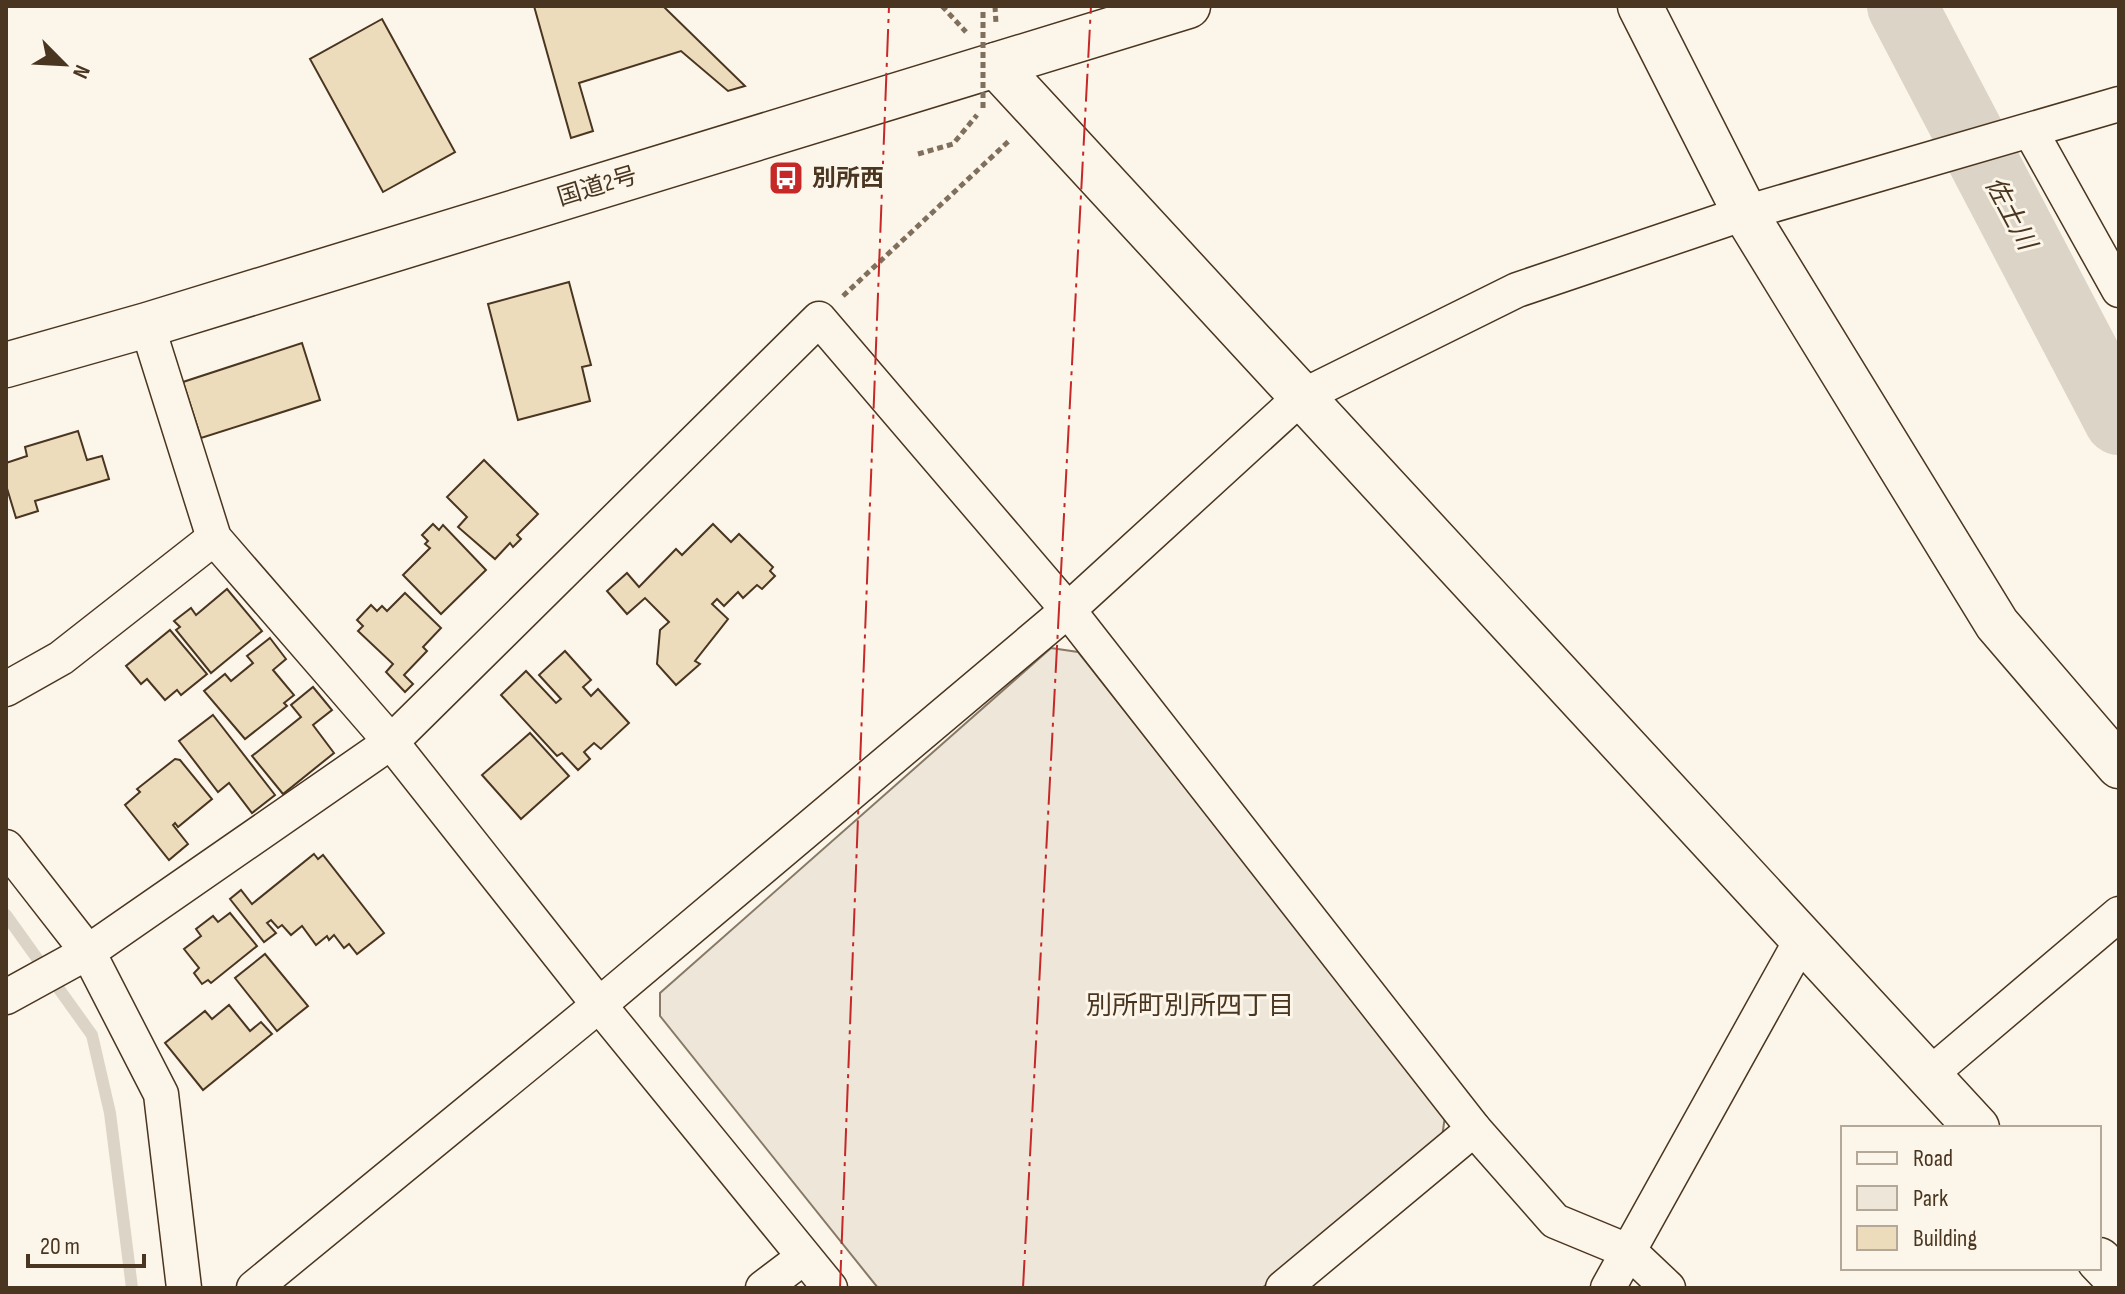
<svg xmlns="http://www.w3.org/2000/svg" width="2125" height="1294" viewBox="0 0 2125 1294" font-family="'Sofia Sans Condensed','Noto Sans JP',sans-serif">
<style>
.green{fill:#ede6d9;stroke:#887966;stroke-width:2}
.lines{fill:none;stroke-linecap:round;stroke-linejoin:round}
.stream{stroke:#dcd4c6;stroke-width:12}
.river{stroke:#dcd4c6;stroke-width:70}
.building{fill:#ecdcbc;stroke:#4a3520;stroke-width:2}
.minor-casing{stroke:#4a3520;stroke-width:37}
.tertiary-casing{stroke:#4a3520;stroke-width:47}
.trunk-casing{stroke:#4a3520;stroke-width:47}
.path{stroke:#7f6f5c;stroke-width:5;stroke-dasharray:6 4;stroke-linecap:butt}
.minor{stroke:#fbf6e9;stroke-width:34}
.tertiary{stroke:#fbf6e9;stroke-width:44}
.trunk{stroke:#fbf6e9;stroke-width:44}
.path-bridge{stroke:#7f6f5c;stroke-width:5;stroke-dasharray:6 4;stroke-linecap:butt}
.power{stroke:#c62828;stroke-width:2;stroke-dasharray:28 6 4 6;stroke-linecap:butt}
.labels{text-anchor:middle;stroke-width:6;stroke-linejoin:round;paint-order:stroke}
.poi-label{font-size:24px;font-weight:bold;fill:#4a3520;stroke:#fbf6e9;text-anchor:start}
.street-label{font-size:24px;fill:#4a3520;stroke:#fbf6e9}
.water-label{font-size:26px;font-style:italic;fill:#4a3520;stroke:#fbf6e9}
.neighbourhood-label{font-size:26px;fill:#4a3520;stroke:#fbf6e9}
</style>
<rect width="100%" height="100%" fill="#fbf6e9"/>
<!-- green -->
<path class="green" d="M1051,648L1078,652L1445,1116L1441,1145L1262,1288H878L660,1016V993Z"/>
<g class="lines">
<!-- stream -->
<path class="stream" d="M6,915L92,1035L110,1113L132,1288"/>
<!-- river -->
<path class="river" d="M1902,6L2119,420"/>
</g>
<!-- building -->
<g class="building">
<path d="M534,6H663L745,86L728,91L681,51L579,83L593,131L571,138Z"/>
<path d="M382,19L455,152L383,192L310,59Z"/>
<path d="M569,282L591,365L582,367L590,401L518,420L488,304Z"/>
<path d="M302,343L320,400L201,438L183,382Z"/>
<path d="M78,431L87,460L102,456L109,479L35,501L38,511L16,518L6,485V463L27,456L25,447Z"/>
<path d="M484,460L538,514L517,535L521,539L513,547L510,543L495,559L458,527L467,517L447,497Z"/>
<path d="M433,524L439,530L443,525L486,570L441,614L403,575L430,548L425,544L428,541L422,535Z"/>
<path d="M713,524L731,542L739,534L773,567L770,571L775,576L762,589L757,585L743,598L738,592L724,606L717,599L712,604L728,619L695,661L700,664L676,685L657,664L660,630L669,622L645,598L627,614L607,591L627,573L639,587L676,549L682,555Z"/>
<path d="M227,589L262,631L211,673L176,630L180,627L174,621L191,608L196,615Z"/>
<path d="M405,593L441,628L423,647L427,651L404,675L413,684L405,692L386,672L393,664L358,631L363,626L357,620L371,605L377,611L382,606L387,611Z"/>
<path d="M170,630L207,674L181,695L177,690L165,700L147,679L141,684L126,666Z"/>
<path d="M270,638L286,659L273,670L294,695L284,703L287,706L245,739L204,691L225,674L231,681L253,663L247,656Z"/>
<path d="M565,651L591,680L583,687L591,696L598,689L629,723L601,749L594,743L584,752L590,759L578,770L562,753L557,756L501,695L526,671L556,703L561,699L539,675Z"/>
<path d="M313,687L332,710L313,725L334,753L283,794L252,756L301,717L291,705Z"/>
<path d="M213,715L275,795L252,813L229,783L218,792L179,741Z"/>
<path d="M530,733L569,776L521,819L482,775Z"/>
<path d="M175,759L180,760L212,799L178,827L175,823L173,825L188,844L169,860L125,805L140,792L137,789Z"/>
<path d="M314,854L318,859L323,855L384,933L357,954L349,944L344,948L334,935L329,940L327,936L316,945L302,926L291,935L282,925L278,928L271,920L267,923L276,933L264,942L230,899L241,890L252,904Z"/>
<path d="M230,913L257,946L211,983L208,980L202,984L194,973L199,968L184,949L201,936L196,929L213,916L218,922Z"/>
<path d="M265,954L308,1006L277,1031L235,978Z"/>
<path d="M229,1005L250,1031L261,1022L272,1034L203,1090L165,1043L205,1011L212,1019Z"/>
</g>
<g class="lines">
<defs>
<g id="minor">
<path d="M2031,132L2119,290"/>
<path d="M147,325L214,538L391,742L599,1005L830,1288"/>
<path d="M6,689L61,658L214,538"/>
<path d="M6,847L88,952L161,1094L184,1288"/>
<path d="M6,997L88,952L391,742L819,319L1068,610L1474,1129L1555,1221L1630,1252L1668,1288"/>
<path d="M1928,1076L2119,914"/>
<path d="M254,1288L599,1005L1068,610L1301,397L1517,290L1745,213L2119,104"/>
<path d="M763,1288L804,1257"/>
<path d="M1283,1288L1474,1129"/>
<path d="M1608,1288L1802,939"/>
</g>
<g id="tertiary">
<path d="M1640,6L1745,213L1997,624L2119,766"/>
<path d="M996,65L1977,1128"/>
<path d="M2099,1260L2119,1281"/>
</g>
<path id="trunk" d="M6,365L147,325L1188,6"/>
</defs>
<!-- minor casing -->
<use href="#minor" class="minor-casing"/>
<!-- tertiary casing -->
<use href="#tertiary" class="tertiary-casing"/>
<!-- trunk casing -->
<use href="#trunk" class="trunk-casing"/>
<!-- path -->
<g class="path">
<path d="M942,6L966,32"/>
<path d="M995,6L996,24"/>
<path d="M918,154L953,144L977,115"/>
<path d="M843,296L1011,139"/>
</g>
<!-- minor -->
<use href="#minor" class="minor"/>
<!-- tertiary -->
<use href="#tertiary" class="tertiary"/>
<!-- trunk -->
<use href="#trunk" class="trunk"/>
<!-- path-bridge -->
<path class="path-bridge" d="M983,108V6"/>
<!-- power -->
<g class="power">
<path d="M840,1288L889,6"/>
<path d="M1023,1288L1091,6"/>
</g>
</g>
<!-- icons -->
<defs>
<symbol id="bus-square" viewBox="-11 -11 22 22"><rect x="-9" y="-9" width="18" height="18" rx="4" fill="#c62828" stroke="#fbf6e9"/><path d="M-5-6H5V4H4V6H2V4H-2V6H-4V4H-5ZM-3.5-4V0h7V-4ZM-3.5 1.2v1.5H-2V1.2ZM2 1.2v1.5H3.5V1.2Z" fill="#fff"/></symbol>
</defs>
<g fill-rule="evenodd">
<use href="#bus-square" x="766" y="158" width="40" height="40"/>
</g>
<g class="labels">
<!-- poi labels -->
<g class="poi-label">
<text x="812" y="186">別所西</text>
</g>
<!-- street labels -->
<g class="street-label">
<text transform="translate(597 186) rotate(-17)" y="8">国道2号</text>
</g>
<!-- water labels -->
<g class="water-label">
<text transform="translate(2011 213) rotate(62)" y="9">佐土川</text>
</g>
<!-- neighbourhood labels -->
<g class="neighbourhood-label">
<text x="1190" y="1014">別所町別所四丁目</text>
</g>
</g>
<!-- border -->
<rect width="2125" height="1294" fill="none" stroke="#4a3520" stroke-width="16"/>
<!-- legend -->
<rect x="1841" y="1126" width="260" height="144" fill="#fbf6e9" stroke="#b4a999" stroke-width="2"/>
<rect x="1857" y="1152" width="40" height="12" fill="#fbf6e9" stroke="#b4a999" stroke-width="2"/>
<text x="1913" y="1166" font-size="24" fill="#4a3520">Road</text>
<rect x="1857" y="1186" width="40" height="24" fill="#ede6d9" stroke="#b4a999" stroke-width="2"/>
<text x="1913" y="1206" font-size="24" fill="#4a3520">Park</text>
<rect x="1857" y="1226" width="40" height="24" fill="#ecdcbc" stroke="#b4a999" stroke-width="2"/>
<text x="1913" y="1246" font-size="24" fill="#4a3520">Building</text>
<!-- north arrow -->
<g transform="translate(64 64) rotate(114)" stroke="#fbf6e9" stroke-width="6" paint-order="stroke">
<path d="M0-6L14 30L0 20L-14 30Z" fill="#4a3520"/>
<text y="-12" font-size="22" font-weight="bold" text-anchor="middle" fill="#4a3520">N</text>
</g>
<!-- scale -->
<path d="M28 1254v12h116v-12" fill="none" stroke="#4a3520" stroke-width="4"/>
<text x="40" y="1254" font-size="24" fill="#4a3520" stroke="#fbf6e9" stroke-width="6" paint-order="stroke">20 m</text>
</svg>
